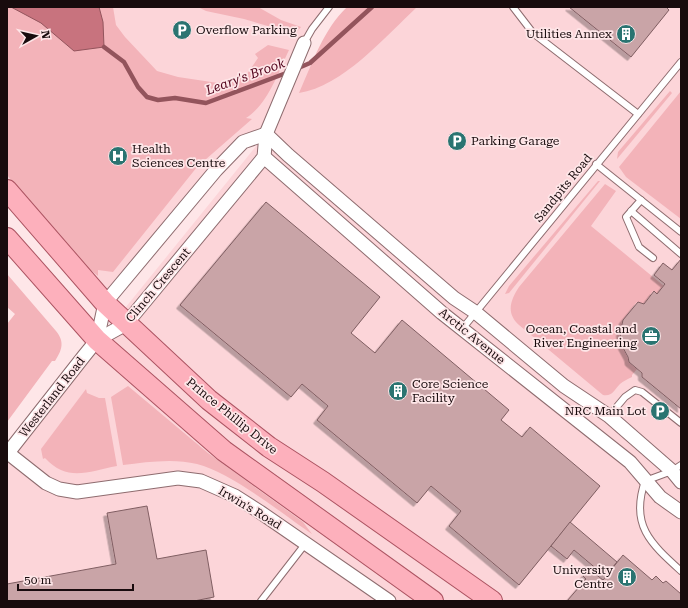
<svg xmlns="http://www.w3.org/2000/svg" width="688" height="608" viewBox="0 0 688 608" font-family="'Roboto Serif',serif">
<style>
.built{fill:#fcd5d9}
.green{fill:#f3b3b9}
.water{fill:#c8737e;stroke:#93545c}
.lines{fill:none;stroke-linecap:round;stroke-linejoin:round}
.stream{stroke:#93545c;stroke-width:4.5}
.building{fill:#c9a4a7;stroke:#805e62;filter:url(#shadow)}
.lane-casing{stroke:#8e6c6f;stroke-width:8}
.street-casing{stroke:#8e6c6f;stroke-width:15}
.primary-casing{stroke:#ac5462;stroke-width:22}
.lane{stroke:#fff;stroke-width:6}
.street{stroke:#fff;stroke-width:13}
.primary{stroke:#fdb0bc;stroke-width:20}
.labels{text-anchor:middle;stroke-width:3.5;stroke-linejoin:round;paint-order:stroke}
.poi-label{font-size:12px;fill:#180b0d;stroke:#fee6e8;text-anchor:start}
.street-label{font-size:12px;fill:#180b0d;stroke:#fee6e8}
.water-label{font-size:13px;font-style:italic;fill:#52031b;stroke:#fee6e8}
</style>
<defs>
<filter id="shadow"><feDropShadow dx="-3.5" dy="3.5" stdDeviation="0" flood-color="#0004"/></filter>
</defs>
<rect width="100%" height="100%" fill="#fee6e8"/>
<!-- built -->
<path class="built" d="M7,7H329L319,19L293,70L310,63L372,7H681V601H7V454L265,135L243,142L105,303L7,190Z"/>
<!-- green -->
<g class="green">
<path d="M7,7H113L116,25L125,37L157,71L178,77L218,83L247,74L258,58L255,54L268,45L289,50C278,73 268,104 246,118L252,119L197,167L113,272L98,270V276L88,268L7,175Z"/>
<path d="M198,7H258L281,20L301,27L295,34L244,19L206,11Z"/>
<path d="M347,7H417C386,36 342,87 299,93C313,62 323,30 347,7Z"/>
<path d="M670,91L672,93L617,159L618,152Z"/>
<path d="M681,91V219L626,177L619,167Z"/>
<path d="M598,181H600L509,293L505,294L509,286Z"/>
<path d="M605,184L616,191L591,226L664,286L657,294L653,291L644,304L637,302C626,315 616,329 623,348C625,353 628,356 629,362L637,369L632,375V377C628,379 623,381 620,384C614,390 612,397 603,395L519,325C506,313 510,301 519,287Z"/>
<path d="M7,274L56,331C65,342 62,350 55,361H52L7,422V324L15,314L7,307Z"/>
<path d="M128,386L208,453L303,522L312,534C281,513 232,473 197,464C174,458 146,462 123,465L111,397Z"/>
<path d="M86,389L87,393L99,398H105L117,466C89,471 68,483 45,458L43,459L41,449Z"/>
</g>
<!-- water -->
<path class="water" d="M11,7H99L103,22L104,47L74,51L41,23Z"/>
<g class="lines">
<!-- stream -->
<g class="stream">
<path d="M104,47L124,62L138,87L147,97L158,100L175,98L206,103L289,72"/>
<path d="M296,69L310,63L372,7"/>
</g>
</g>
<!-- building -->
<g class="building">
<path d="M569,7H666L669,10L631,57Z"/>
<path d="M266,202L380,297L351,333L375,353L402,320L509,410L501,420L522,437L530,427L600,486L519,585L449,526L461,511L431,486L417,503L317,420L328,406L302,384L291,397L180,305Z"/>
<path d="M681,259V409L642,377V373L629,362L628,357L622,346L620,333L623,320L638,302L644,304L654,291L657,294L665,284L654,275L663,263L672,270Z"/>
<path d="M147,506L157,559L206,550L214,597L194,601H7V584L116,564L107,513Z"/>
<path d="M570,522L617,562L605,576L574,550L567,559L551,546Z"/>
<path d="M623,555L652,580L656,576L663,583L666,581L681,594V601H567L586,579L583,576L589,569L603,580Z"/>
</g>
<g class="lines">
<defs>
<g id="lane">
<path d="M513,7L533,33L638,114"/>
<path d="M304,43L312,29L329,7"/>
<path d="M596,164L681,232"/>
<path d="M641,200L626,217L639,247L653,258"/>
<path d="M631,211L681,254"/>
<path d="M462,329L681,62"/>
<path d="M609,416L625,397L635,390L642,392L681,423"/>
<path d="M681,465L672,471L645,481C630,525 650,543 681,571"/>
<path d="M261,601L306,543"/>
</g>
<g id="street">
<path d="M266,134L288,155L454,298L475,312L564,386L609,416L672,471L681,482"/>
<path d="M264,157L442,313L630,462L660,497L681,512"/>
<path d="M97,340L105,303L216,170L243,142L266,134"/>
<path d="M8,453L46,483L59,489L77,492L178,478L201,481L235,496L260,512L389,601"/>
<path d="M7,454L84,356L97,340L126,324L264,157L266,134L304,43"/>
</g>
<g id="primary">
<path d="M7,190L105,303L209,400L269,447L323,482L492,601"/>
<path d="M7,238L97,340L224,451L433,601"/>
</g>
</defs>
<!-- lane casing -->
<use href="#lane" class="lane-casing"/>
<!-- street casing -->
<use href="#street" class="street-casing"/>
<!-- primary casing -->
<use href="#primary" class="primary-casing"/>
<!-- lane -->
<use href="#lane" class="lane"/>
<!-- street -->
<use href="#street" class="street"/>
<!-- primary -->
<use href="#primary" class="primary"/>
</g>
<!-- icons -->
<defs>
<symbol id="parking-disc" viewBox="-11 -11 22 22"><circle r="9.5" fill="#2a7471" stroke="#fee6e8"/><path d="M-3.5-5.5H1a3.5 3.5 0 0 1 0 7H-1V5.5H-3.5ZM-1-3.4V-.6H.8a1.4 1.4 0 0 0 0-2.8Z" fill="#fff"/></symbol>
<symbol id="building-disc" viewBox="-11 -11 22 22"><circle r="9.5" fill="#2a7471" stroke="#fee6e8"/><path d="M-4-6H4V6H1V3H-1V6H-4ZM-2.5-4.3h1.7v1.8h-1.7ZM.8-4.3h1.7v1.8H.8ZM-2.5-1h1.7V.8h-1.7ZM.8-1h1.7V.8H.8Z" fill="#fff"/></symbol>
<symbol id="hospital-disc" viewBox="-11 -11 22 22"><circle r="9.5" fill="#2a7471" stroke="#fee6e8"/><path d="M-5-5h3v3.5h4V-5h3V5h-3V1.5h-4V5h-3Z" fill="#fff"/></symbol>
<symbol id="office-disc" viewBox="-11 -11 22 22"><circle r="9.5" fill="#2a7471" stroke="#fee6e8"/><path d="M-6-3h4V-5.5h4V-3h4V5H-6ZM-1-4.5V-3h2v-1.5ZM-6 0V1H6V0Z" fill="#fff"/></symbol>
</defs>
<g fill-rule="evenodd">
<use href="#parking-disc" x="171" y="19" width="22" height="22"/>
<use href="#building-disc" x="615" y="23" width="22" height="22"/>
<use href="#parking-disc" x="446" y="130" width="22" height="22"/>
<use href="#hospital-disc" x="107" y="145" width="22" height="22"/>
<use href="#office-disc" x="640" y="325" width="22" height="22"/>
<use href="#building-disc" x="387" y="380" width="22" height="22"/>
<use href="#parking-disc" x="649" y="400" width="22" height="22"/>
<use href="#building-disc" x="616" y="566" width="22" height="22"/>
</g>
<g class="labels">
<!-- poi labels -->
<g class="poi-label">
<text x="196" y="34">Overflow Parking</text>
<text x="612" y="38" text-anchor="end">Utilities Annex</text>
<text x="471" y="145">Parking Garage</text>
<text x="132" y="153">Health<tspan x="132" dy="14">Sciences Centre</tspan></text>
<text x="637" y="333" text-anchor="end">Ocean, Coastal and<tspan x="637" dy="14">River Engineering</tspan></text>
<text x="412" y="388">Core Science<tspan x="412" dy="14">Facility</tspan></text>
<text x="646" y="415" text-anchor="end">NRC Main Lot</text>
<text x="613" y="574" text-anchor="end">University<tspan x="613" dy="14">Centre</tspan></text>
</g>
<!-- street labels -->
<g class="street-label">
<text transform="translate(563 188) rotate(-51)" y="4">Sandpits Road</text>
<text transform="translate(158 285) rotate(-50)" y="4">Clinch Crescent</text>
<text transform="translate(472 336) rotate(39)" y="4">Arctic Avenue</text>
<text transform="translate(52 397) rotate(-52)" y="4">Westerland Road</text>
<text transform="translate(232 416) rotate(39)" y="4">Prince Phillip Drive</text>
<text transform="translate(250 508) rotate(31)" y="4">Irwin's Road</text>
</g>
<!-- water labels -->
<g class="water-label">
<text transform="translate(245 76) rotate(-20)" y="5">Leary's Brook</text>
</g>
</g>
<!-- border -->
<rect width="688" height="608" fill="none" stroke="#180b0d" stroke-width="16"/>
<!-- north arrow -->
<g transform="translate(36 36) rotate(82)" stroke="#fee6e8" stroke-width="3" paint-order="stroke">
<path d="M0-3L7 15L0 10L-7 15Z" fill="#180b0d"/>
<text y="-6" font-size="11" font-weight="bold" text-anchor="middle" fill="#180b0d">N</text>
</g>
<!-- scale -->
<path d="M18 584v6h115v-6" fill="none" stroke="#180b0d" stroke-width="2"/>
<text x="24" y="584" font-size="12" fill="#180b0d" stroke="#fee6e8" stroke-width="3" paint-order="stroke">50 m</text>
</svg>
